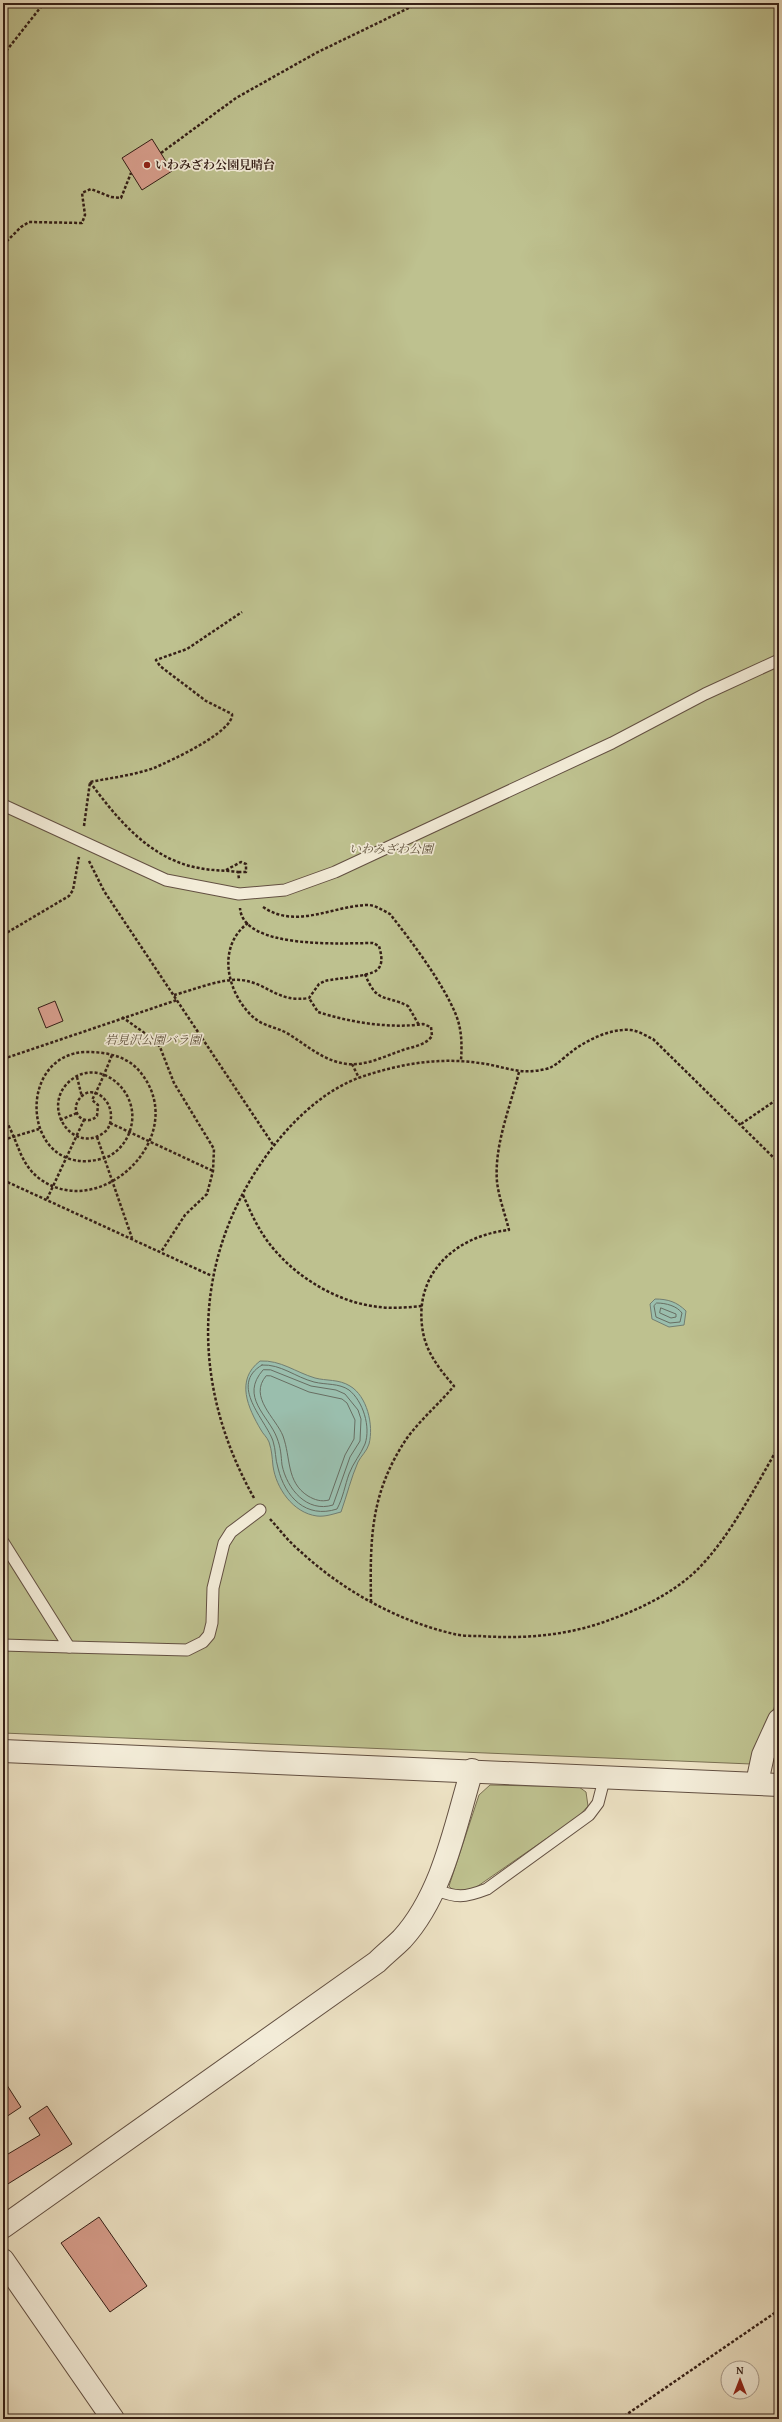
<svg xmlns="http://www.w3.org/2000/svg" width="782" height="2422" viewBox="0 0 782 2422" font-family="'Gentium Book Plus','Noto Serif JP',serif">
<style>
.green{fill:#bec18f;stroke:#7a7053}
.water{fill:#9abead;stroke:#727e71}
.lines{fill:none;stroke-linecap:round;stroke-linejoin:round}
.shore{stroke:#686e62;stroke-width:1}
.building{fill:#d69d8b;stroke:#351f17}
.service-casing{stroke:#635042;stroke-width:13}
.tertiary-casing{stroke:#635042;stroke-width:24}
.path{stroke:#351f17;stroke-width:2.5;stroke-dasharray:3 2;stroke-linecap:butt}
.service{stroke:#f3ecd8;stroke-width:11}
.tertiary{stroke:#f3ecd8;stroke-width:22}
.poi-dot{fill:#8f2418;stroke:#f3ecd8;stroke-width:1.5}
.labels{text-anchor:middle;stroke-width:3.5;stroke-linejoin:round;paint-order:stroke}
.poi-label{font-size:12px;font-weight:bold;fill:#351f17;stroke:#f3ecd8;text-anchor:start}
.park-label{font-size:12px;font-style:italic;fill:#5e503b;stroke:#f3ecd8}
</style>
<rect width="100%" height="100%" fill="#ece1c3"/>
<filter id="stains"><feTurbulence type="fractalNoise" baseFrequency=".005" numOctaves="4"/><feColorMatrix values="0 0 0 0 .2 0 0 0 0 .09 0 0 0 0 .02 0 0 0 .5 -.17"/></filter>
<radialGradient id="worn" r=".72"><stop offset=".6" stop-color="#630" stop-opacity="0"/><stop offset="1" stop-color="#630" stop-opacity=".3"/></radialGradient>
<!-- green -->
<g class="green">
<path d="M3,3H779V1696L751,1764L3,1733Z"/>
<path d="M490,1785L579,1787L586,1792L588,1806L579,1816L475,1888L466,1892H454L449,1886L479,1795Z"/>
</g>
<!-- water -->
<g class="water">
<path d="M655,1299C668,1299 677,1302 686,1311L684,1325L669,1327L652,1319L650,1304Z"/>
<path d="M260,1361C281,1360 295,1372 315,1378C326,1381 339,1379 350,1386C367,1396 374,1425 369,1444C367,1451 361,1456 358,1462C351,1478 347,1495 341,1512C333,1514 325,1517 317,1516C293,1513 276,1488 273,1466C272,1457 272,1451 269,1442C267,1437 263,1434 261,1430C248,1408 235,1380 260,1361Z"/>
</g>
<g class="lines">
<!-- shore -->
<g class="shore">
<path d="M657,1303C666,1303 677,1306 682,1313L680,1322L670,1323L656,1317L654,1306Z"/>
<path d="M661,1308L676,1314V1317L671,1318L660,1313Z"/>
<path d="M262,1365C281,1364 295,1377 314,1382C326,1385 339,1383 349,1390C363,1401 371,1427 365,1444C361,1454 353,1463 349,1474C345,1485 343,1498 337,1509C306,1519 285,1497 278,1468C275,1459 276,1450 273,1441C266,1420 228,1385 262,1365Z"/>
<path d="M271,1370L311,1386L336,1390L345,1394L358,1410L361,1419L360,1441L350,1457L333,1505C307,1513 287,1489 282,1465C281,1456 281,1448 277,1438C269,1416 239,1397 263,1370Z"/>
<path d="M271,1376L309,1392L342,1399L347,1403L355,1420L354,1439L345,1455L329,1500C321,1502 315,1500 308,1496C286,1482 291,1458 283,1436C276,1418 248,1397 266,1376Z"/>
</g>
</g>
<!-- building -->
<g class="building">
<path d="M152,139L172,171L142,190L122,158Z"/>
<path d="M55,1001L63,1021L46,1028L38,1008Z"/>
<path d="M3,2079L21,2107L3,2119Z"/>
<path d="M47,2106L72,2144L3,2187V2157L40,2135L29,2118Z"/>
<path d="M99,2217L147,2286L110,2312L61,2243Z"/>
</g>
<g class="lines">
<defs>
<g id="service">
<path d="M3,805L166,880L239,894L285,890L335,872L612,743L705,694L779,660"/>
<path d="M3,1542L69,1647L3,1645"/>
<path d="M69,1647L187,1650L203,1642L209,1635L212,1623L213,1588L224,1543L231,1532L260,1510"/>
<path d="M433,1889C457,1898 464,1898 487,1889L589,1815L598,1803L605,1776"/>
</g>
<g id="tertiary">
<path d="M3,1751L779,1785"/>
<path d="M757,1783L763,1755L779,1720"/>
<path d="M3,2227L377,1962C385,1954 394,1947 402,1939C443,1894 455,1826 472,1770"/>
<path d="M3,2260L113,2419"/>
</g>
</defs>
<!-- service casing -->
<use href="#service" class="service-casing"/>
<!-- tertiary casing -->
<use href="#tertiary" class="tertiary-casing"/>
<!-- path -->
<g class="path">
<path d="M3,55L44,3"/>
<path d="M161,153L236,98L316,53L419,3"/>
<path d="M3,245L21,227L29,222L82,223L85,215L82,193L91,189L111,197L121,198L131,173"/>
<path d="M90,782C117,819 151,860 199,868C212,871 225,870 238,872L239,879"/>
<path d="M84,826L90,782C111,778 134,775 154,768C170,761 234,732 232,714L206,701L160,666L156,660L187,649L242,612"/>
<path d="M89,861L104,891L274,1146"/>
<path d="M226,870L241,862L246,864V872H238"/>
<path d="M263,907C295,929 331,907 365,905C374,904 382,910 390,914C412,942 443,983 456,1015C462,1030 462,1045 461,1061"/>
<path d="M248,923C216,947 227,993 253,1017C264,1027 278,1027 290,1035C309,1047 324,1061 347,1064C365,1066 383,1057 400,1051C410,1047 425,1046 432,1036L431,1027L423,1024C391,1029 348,1022 318,1012L309,998"/>
<path d="M3,935L69,896L73,890L79,857"/>
<path d="M365,974C377,1004 384,994 408,1006L419,1025"/>
<path d="M174,995C193,990 222,978 241,980C268,983 277,1003 309,998L319,984L325,981C336,978 369,977 377,970C384,964 381,953 379,946L373,943C344,943 243,950 240,908"/>
<path d="M122,1017L153,1039L160,1047L174,1083L214,1149L213,1171L207,1194L185,1215L161,1252"/>
<path d="M3,1059L177,1000"/>
<path d="M352,1064L359,1078"/>
<path d="M77,1077L82,1097"/>
<path d="M3,1117C18,1137 18,1163 40,1179C101,1223 191,1136 141,1073C128,1056 107,1052 86,1052C14,1054 22,1179 101,1159C116,1156 128,1141 131,1127C141,1088 93,1052 65,1086C43,1114 78,1157 107,1130C122,1105 91,1078 78,1101C70,1114 86,1127 97,1116L98,1105L92,1100C100,1085 106,1070 112,1055"/>
<path d="M60,1120L77,1113"/>
<path d="M110,1123L213,1171"/>
<path d="M741,1124L779,1098"/>
<path d="M97,1137L132,1238"/>
<path d="M3,1140L39,1129"/>
<path d="M3,1180L212,1276"/>
<path d="M243,1195C248,1206 253,1218 259,1228C282,1269 333,1303 380,1307C394,1309 409,1307 423,1306"/>
<path d="M47,1199L84,1120"/>
<path d="M254,1498C190,1384 191,1258 269,1152C292,1121 324,1090 361,1077C399,1064 439,1057 479,1063C498,1065 515,1073 534,1071C551,1069 553,1067 565,1057C582,1042 609,1028 631,1030C639,1031 646,1036 653,1039L779,1163"/>
<path d="M270,1519C280,1530 289,1542 300,1551C343,1591 398,1621 454,1634C462,1636 472,1636 480,1636C521,1639 562,1636 601,1623C636,1611 671,1595 697,1570C730,1537 755,1487 779,1446"/>
<path d="M371,1602C370,1539 370,1493 407,1438C421,1419 439,1404 454,1386C441,1371 429,1356 424,1337C410,1277 453,1236 509,1230C505,1214 499,1198 497,1182C494,1145 510,1108 519,1072"/>
<path d="M620,2419L779,2310"/>
</g>
<!-- service -->
<use href="#service" class="service"/>
<!-- tertiary -->
<use href="#tertiary" class="tertiary"/>
</g>
<!-- markers -->
<circle class="poi-dot" cx="147" cy="165" r="4"/>
<g class="labels">
<!-- poi labels -->
<g class="poi-label">
<text x="155" y="169">いわみざわ公園見晴台</text>
</g>
<!-- park labels -->
<g class="park-label">
<text x="391" y="853">いわみざわ公園</text>
<text x="153" y="1044">岩見沢公園バラ園</text>
</g>
</g>
<!-- margin -->
<rect width="782" height="2422" fill="none" stroke="#ece1c3" stroke-width="16"/>
<rect x="4" y="4" width="774" height="2414" fill="none" stroke="#351f17" stroke-width="2"/>
<rect x="8" y="8" width="766" height="2406" fill="none" stroke="#351f17"/>
<!-- north arrow -->
<g transform="translate(740 2380)"><circle r="19" fill="#f3ecd8" stroke="#a79a8b"/>
<path d="M0-3L7 15L0 10L-7 15Z" fill="#8f2418"/>
<text y="-6" font-size="11" font-weight="bold" text-anchor="middle" fill="#351f17">N</text>
</g>
<rect width="100%" height="100%" filter="url(#stains)"/>
<rect width="100%" height="100%" fill="url(#worn)"/>
</svg>
